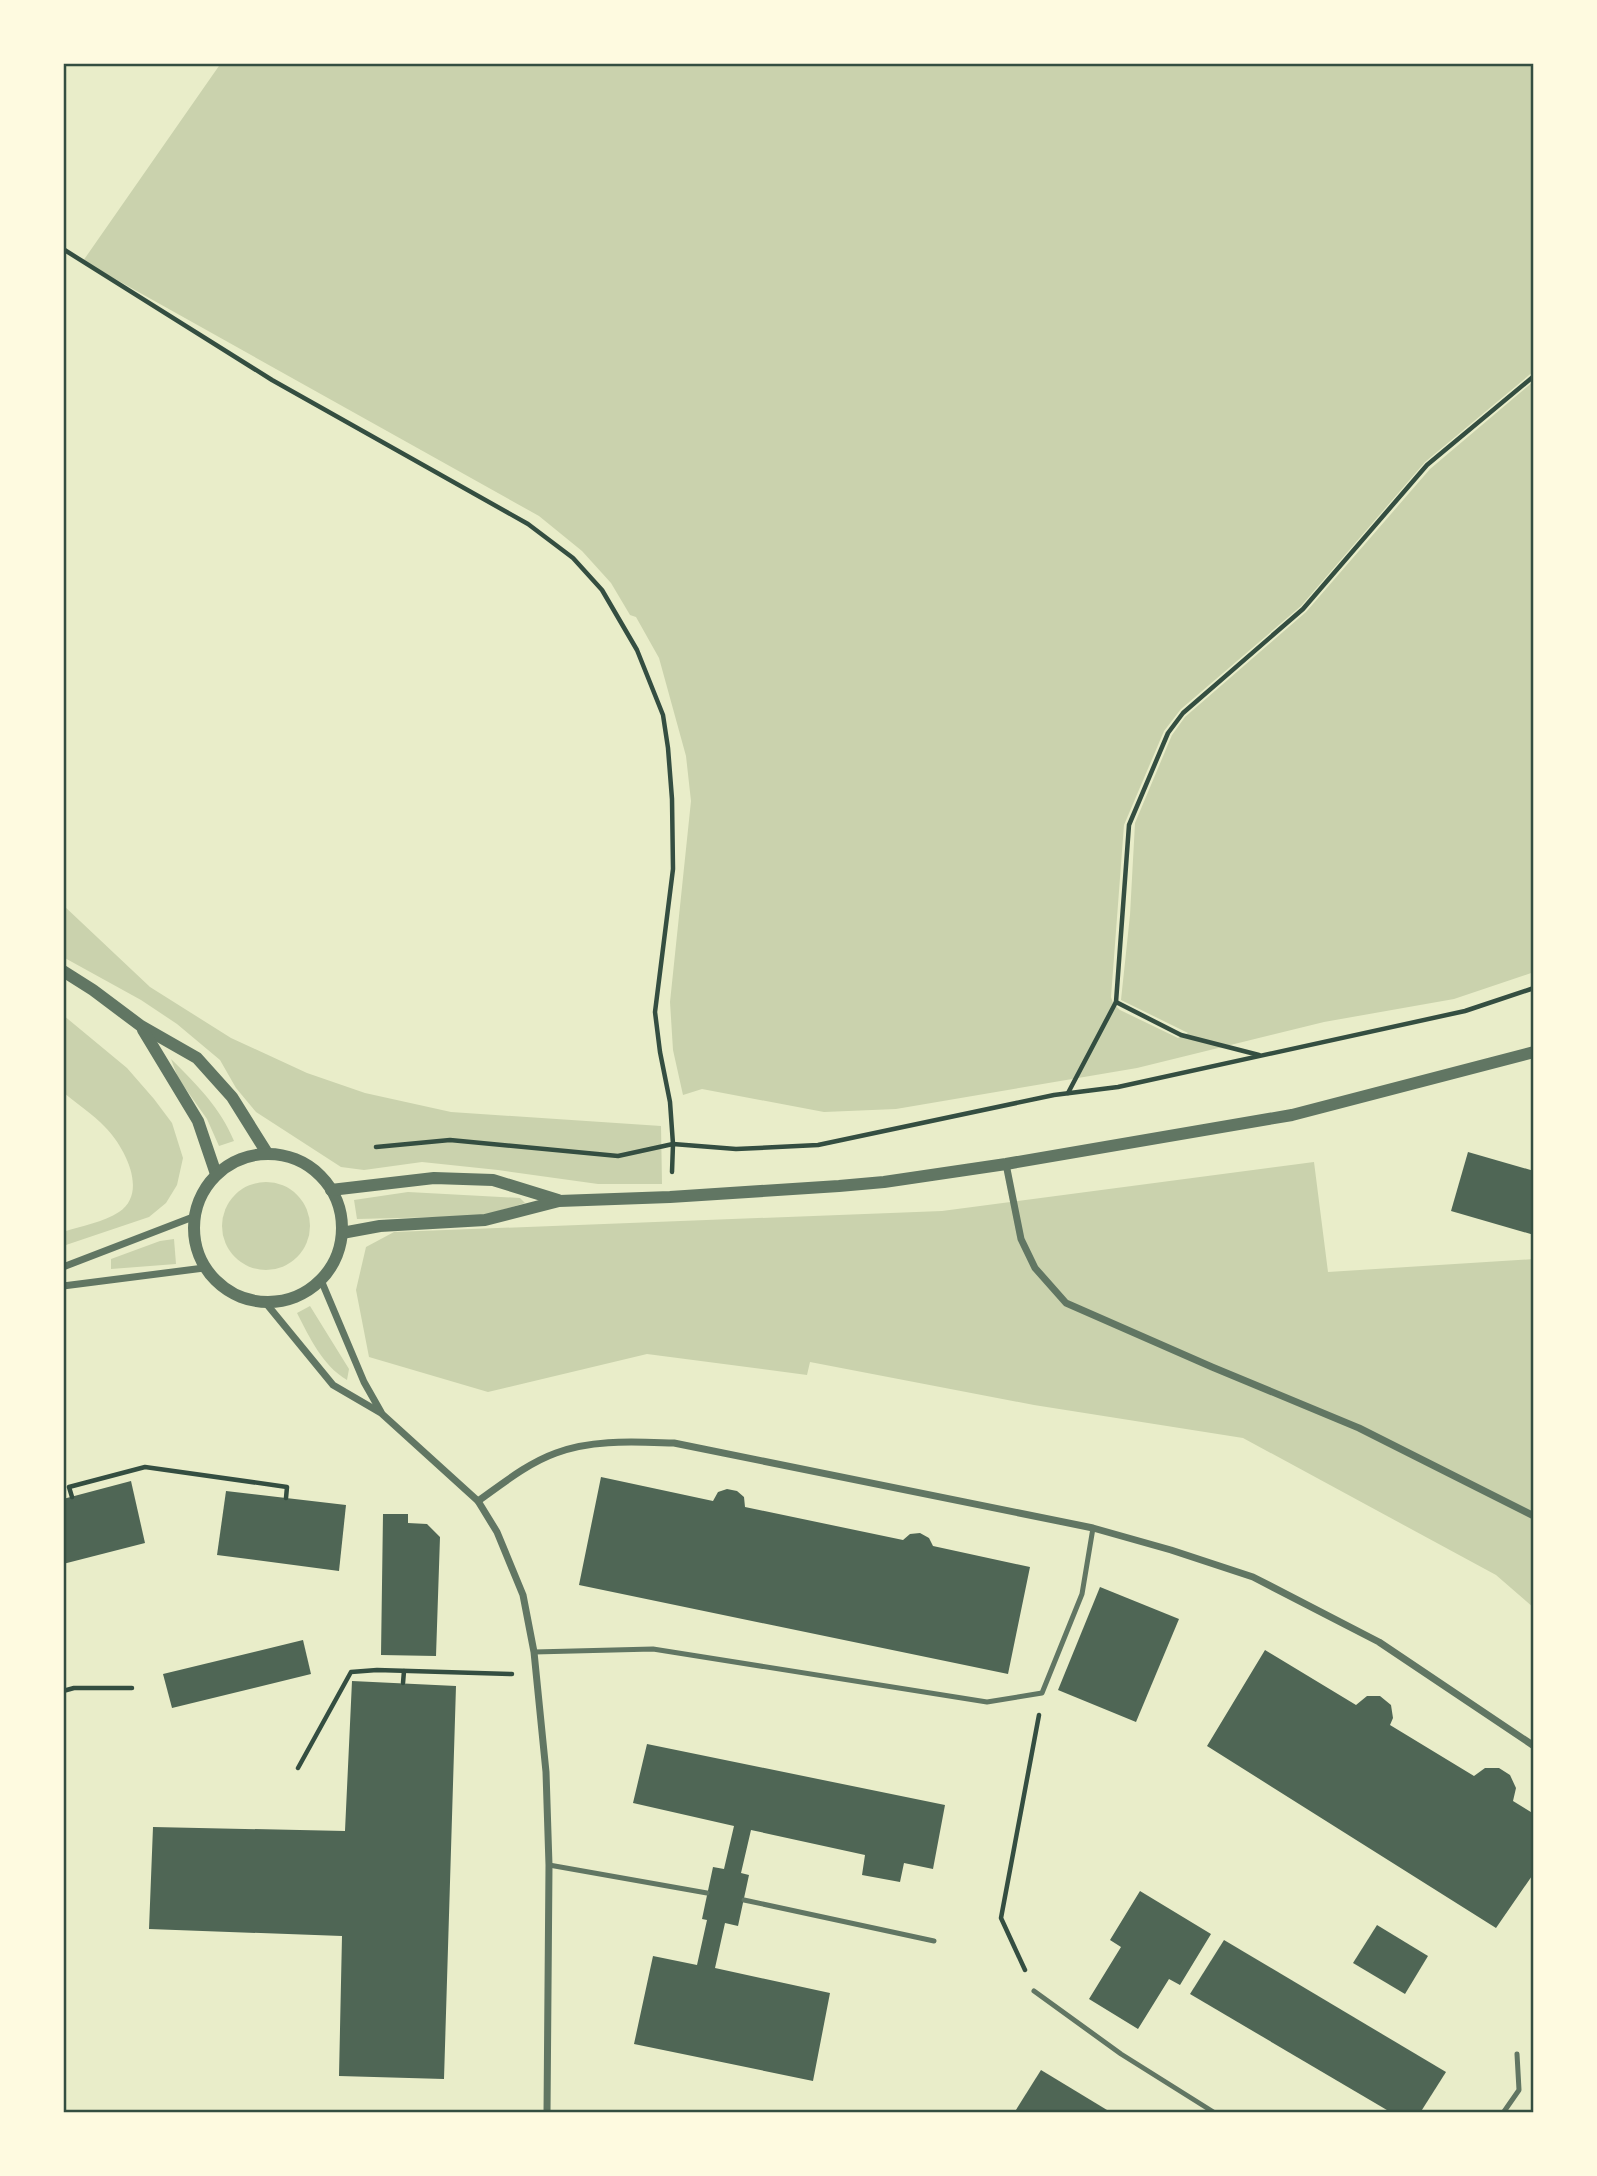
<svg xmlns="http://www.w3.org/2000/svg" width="1597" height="2176" viewBox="0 0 1597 2176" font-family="Commissioner,sans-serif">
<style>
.green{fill:#cad2ad}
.building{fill:#4f6655}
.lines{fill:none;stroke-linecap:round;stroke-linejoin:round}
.path{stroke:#344e41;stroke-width:4.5}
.service{stroke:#617663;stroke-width:5}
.minor{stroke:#617663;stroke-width:7}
.tertiary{stroke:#617663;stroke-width:12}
.neatline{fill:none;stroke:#344e41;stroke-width:2.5}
</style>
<rect width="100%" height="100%" fill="#e9edc9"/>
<!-- green -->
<g class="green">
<path d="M221,63H1534V371L1425,462L1301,606L1181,709L1164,731L1124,825L1111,997L1113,1003L1120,1010L1178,1038L1188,1033L1121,1000L1130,915L1135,823L1172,735L1185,717L1306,612L1430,469L1534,381V972L1454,999L1324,1022L1137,1068L896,1109L824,1112L702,1089L683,1095L673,1050L670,1002L691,801L686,756L659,658L636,617L630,615L611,583L582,551L539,516L83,261Z"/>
<path d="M63,905L150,987L231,1038L307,1073L365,1093L451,1112L661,1126L662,1184H598L498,1170L422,1162L364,1170L341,1167L256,1112L236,1088L220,1060L177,1024L141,1000L63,957Z"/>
<path d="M63,1015L127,1068L154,1099L172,1123L183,1158L177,1185L166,1203L149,1217L63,1246V1232C81,1226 104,1222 119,1212C149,1192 124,1146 105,1127C93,1114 77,1104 63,1092Z"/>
<path d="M171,1059C197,1085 220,1107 234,1141L219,1146L207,1119L178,1078Z"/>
<path d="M1314,1162L1328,1272L1534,1259V1608L1496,1575L1243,1438L1034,1405L810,1362L807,1375L647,1354L488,1392L369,1357L356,1290L366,1247L394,1232L942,1211Z"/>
<circle cx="266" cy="1226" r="44"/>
<path d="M408,1192L520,1198L525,1203L482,1216L357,1219L354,1200Z"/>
<path d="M174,1239L176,1264L111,1269V1259L160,1241Z"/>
<path d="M310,1306L349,1369L347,1380C322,1365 310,1338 297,1313Z"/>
</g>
<!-- building -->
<g class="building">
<path d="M1468,1152L1534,1171V1235L1451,1211Z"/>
<path d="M601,1477L713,1501L718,1492L727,1489L737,1491L744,1497L745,1507L903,1540L910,1534L920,1533L929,1538L933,1546L1030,1567L1008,1674L579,1585Z"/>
<path d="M131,1481L145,1543L63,1564V1499Z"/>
<path d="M226,1491L346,1505L339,1571L217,1555Z"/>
<path d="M383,1514H408V1523L427,1524L440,1537L436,1656L381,1655Z"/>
<path d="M1100,1587L1179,1619L1136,1722L1058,1690Z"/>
<path d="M303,1640L311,1674L172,1708L163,1674Z"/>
<path d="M1265,1650L1356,1705L1367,1696H1380L1391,1705L1393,1718L1390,1725L1474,1776L1485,1768H1499L1510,1775L1516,1788L1513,1801L1534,1814V1873L1496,1928L1207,1746Z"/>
<path d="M352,1681L456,1686L444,2079L339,2076L342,1936L149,1929L153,1827L345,1831Z"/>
<path d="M647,1744L945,1805L933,1869L904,1863L900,1882L862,1875L865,1855L751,1830L741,1873L749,1875L738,1926L725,1923L715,1968L830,1993L813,2081L634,2044L653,1956L697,1965L707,1920L702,1919L713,1867L724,1869L734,1826L633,1803Z"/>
<path d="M1140,1891L1211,1934L1180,1985L1169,1979L1138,2029L1089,1999L1121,1947L1110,1940Z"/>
<path d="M1377,1925L1428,1956L1405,1994L1353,1963Z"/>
<path d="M1224,1940L1446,2072L1420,2113H1392L1190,1994Z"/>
<path d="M1041,2070L1112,2113H1014Z"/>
</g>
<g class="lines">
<!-- path -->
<g class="path">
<path d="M63,249L272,380L528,524L573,558L602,590L637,650L663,715L668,748L672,799L673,869L655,1012L660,1052L670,1102L673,1144L672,1172"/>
<path d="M1116,1002L1181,1035L1259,1055"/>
<path d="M1068,1093L1116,1002L1129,825L1168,733L1183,713L1303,609L1427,465L1534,376"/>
<path d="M376,1147L450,1140L618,1156L673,1144L736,1149L818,1145L1054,1095L1118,1087L1465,1011L1534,988"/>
<path d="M72,1497L69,1487L145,1467L287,1487L286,1498"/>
<path d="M403,1683L404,1671"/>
<path d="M63,1691L74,1688H132"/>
<path d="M298,1768L351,1672L377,1670L512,1674"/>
<path d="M1025,1970L1001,1918L1039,1715"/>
</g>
<!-- service -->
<g class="service">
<path d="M534,1652L653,1649L987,1702L1042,1693L1082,1594L1093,1528"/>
<path d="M549,1865L707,1893"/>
<path d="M744,1900L934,1941"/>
<path d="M1034,1991L1121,2054L1215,2113"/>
<path d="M1503,2113L1519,2090L1517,2054"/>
</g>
<!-- minor -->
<g class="minor">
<path d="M1006,1164L1021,1239L1035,1268L1066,1303L1212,1367L1359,1428L1534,1516"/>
<path d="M63,1267L193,1217"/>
<path d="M321,1280L364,1382L381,1412"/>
<path d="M63,1286L204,1268"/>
<path d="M265,1302L333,1385L381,1413L478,1501L497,1532L523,1595L534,1652L546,1772L549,1865L547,2113"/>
<path d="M478,1501C502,1484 528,1463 556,1453C593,1439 635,1442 674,1443L1093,1528L1171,1550L1253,1577L1379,1642L1534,1746"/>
</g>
<!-- tertiary -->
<g class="tertiary">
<path d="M63,971L93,990L141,1026L197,1058L232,1097L267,1153"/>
<path d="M143,1030L198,1121L216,1174"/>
<circle cx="268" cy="1228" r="74"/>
<path d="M331,1190L434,1178L493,1180L558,1200"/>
<path d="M342,1233L380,1226L485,1220L559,1201L670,1197L839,1186L884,1182L1006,1164L1292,1115L1534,1052"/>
</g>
</g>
<!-- border -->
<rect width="1597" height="2176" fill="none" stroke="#fefae0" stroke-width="130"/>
<rect x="65" y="65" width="1467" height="2046" class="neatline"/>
</svg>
